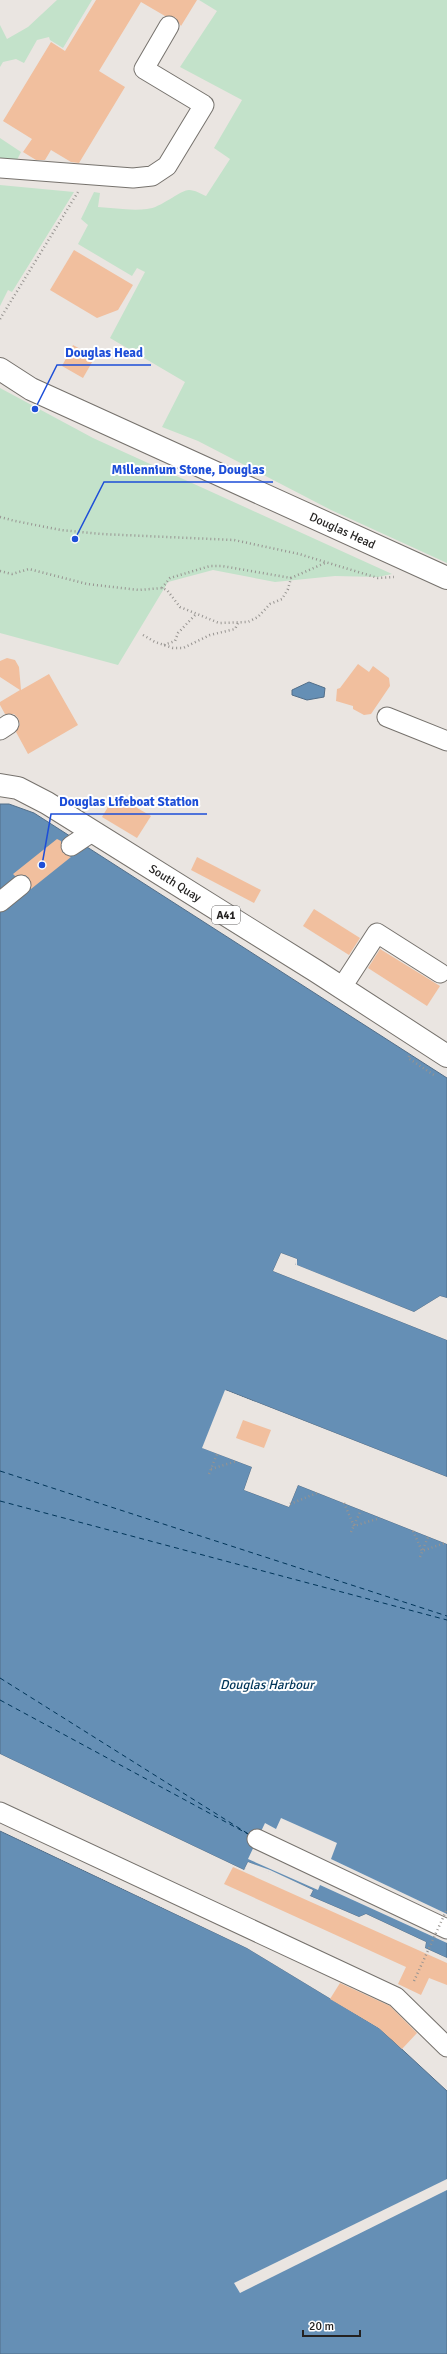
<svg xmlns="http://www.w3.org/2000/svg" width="447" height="2354" viewBox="0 0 447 2354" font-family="Signika,sans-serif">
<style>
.green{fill:#c3e2ca}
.water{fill:#658fb5;stroke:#526e89}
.pier{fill:#eae5e1}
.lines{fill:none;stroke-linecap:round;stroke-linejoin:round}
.ferry{stroke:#003559;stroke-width:1;stroke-dasharray:5 4;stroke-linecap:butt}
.building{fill:#f1bf9e}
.minor-casing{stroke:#76726d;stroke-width:21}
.major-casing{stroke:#76726d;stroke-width:24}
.path{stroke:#979491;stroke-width:2.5;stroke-dasharray:1 3;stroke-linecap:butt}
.minor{stroke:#fff;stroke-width:19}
.major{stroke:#fff;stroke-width:22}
.path-bridge{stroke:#979491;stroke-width:2.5;stroke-dasharray:1 3;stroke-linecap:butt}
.labels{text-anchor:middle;stroke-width:4;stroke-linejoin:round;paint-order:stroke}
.shield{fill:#fff;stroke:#666464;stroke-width:1}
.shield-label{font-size:11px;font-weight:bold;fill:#242221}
.street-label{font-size:12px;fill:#242221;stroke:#fff}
.water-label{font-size:13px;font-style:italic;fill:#003559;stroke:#fff}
.leader{fill:none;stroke:#1d4ed8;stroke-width:1.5}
.callout-dot{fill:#1d4ed8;stroke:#fff;stroke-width:1.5}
.callout-label{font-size:13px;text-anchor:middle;font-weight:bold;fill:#1d4ed8;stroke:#fff;stroke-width:4;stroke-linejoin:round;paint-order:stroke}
</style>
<rect width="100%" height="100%" fill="#eae5e1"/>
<!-- green -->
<g class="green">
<path d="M57,0H92L63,48L50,40L49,37L37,40L24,63L16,59L3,62L0,67V25L7,39L28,27Z"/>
<path d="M199,0H447V563L331,510L198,441L162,427L185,382L110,338L145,272L137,268L132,276L78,244L88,225L81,219L94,192L100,193L98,207C114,208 131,211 147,209C161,208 180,190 189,190C195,190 201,194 206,196L230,159L214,148L242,100L180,67L217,11Z"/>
<path d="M0,138L21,152L15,164L0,163Z"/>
<path d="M0,185L74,192L12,292L8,290L0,306Z"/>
<path d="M0,388L93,438L392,574L378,577L335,576L275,582L213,570L168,582L118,665L0,633Z"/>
</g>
<!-- water -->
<g class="water">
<path d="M309,682L325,688L324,697L307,700L292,695V690Z"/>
<path d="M0,804H9L34,813L447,1078V1298L440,1296L414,1312L296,1265L297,1259L281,1253L273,1271L447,1340V1477L226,1390L203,1448L252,1467L244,1490L289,1507L298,1485L447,1544V1958L425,1948L426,1942L366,1914L359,1917L310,1896L313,1890L248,1862L244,1870L0,1754Z"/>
<path d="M0,1831L247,1948L379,2028L447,2091V2354H0Z"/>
</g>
<!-- pier -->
<g class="pier">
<path d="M281,1253L297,1259V1265L414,1312L440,1296L447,1298V1300L440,1298L413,1314L296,1267L295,1260L282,1255L276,1270L447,1338V1340L273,1271Z"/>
<path d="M225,1390L447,1477V1479L227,1392L205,1447L254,1466L246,1488L288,1505L298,1483L447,1542V1544L298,1485L289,1507L244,1490L252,1467L202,1448Z"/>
<path d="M0,1754L244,1870L248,1862L270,1870L313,1890L310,1896L359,1917L366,1914L426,1942L425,1948L447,1958V1960L440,1959L424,1950V1943L366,1916L358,1919L309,1898L310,1891L269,1872L249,1864L243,1872L0,1756Z"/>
<path d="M281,1818L337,1843L331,1859L447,1914V1943L320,1885L318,1890L248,1859L265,1823L276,1829Z"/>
<path d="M0,1829L247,1946L380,2026L393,2040L379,2028L247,1948L0,1830Z"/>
<path d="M447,2179V2190L240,2293L234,2283Z"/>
</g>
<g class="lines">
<!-- ferry -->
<g class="ferry">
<path d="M0,1471L447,1616"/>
<path d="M0,1501L447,1620"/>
<path d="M0,1678L250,1835"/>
<path d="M0,1700L248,1834"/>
</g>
</g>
<!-- building -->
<g class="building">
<path d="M96,0H197L181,26L175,17L165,16L141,2L99,71L125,87L79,163L71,162L51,150L45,160H36L23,152L32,139L3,121L51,42L65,51Z"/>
<path d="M74,250L133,285L118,310L97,318L50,290Z"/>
<path d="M73,345L95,357L83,378L62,366Z"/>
<path d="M7,658L15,660L19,667L21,690L49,674L78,725L28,754L16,732L20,724L18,718L14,714H5L0,705V702L20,690L0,677V661Z"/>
<path d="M358,664L369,672L373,666L389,678L390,686L371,714L364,715L353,709V706L336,701L337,689L340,688Z"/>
<path d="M115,795L151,816L137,838L102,817Z"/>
<path d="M57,839L61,841L62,852L71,857L31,889L29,878L25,875L15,876L13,874Z"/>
<path d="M197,857L261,890L254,903L191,870Z"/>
<path d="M314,909L360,938L349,955L303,926Z"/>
<path d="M380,949L440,986L427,1006L368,968Z"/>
<path d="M243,1420L271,1430L264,1448L236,1438Z"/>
<path d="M233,1867L447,1963V1985L429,1978L421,1995L398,1984L406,1967L224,1884Z"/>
<path d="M340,1983L390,2006L417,2033L402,2049L379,2028L330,1999Z"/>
</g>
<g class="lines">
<defs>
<g id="minor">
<path d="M0,168L133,178L152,176L167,166L204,105L144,69L169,26"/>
<path d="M387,717L447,741"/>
<path d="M0,730L9,724"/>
<path d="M71,846L92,832"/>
<path d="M0,902L21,885"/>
<path d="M342,987L377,933L440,973"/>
<path d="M0,1812L396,1997L447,2047"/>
<path d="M257,1839L447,1929"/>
</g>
<g id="major">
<path id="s1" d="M0,369L31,389L447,578"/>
<path id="s2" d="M0,785L18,788L47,803L316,971L447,1056"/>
</g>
</defs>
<!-- minor casing -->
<use href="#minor" class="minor-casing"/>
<!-- major casing -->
<use href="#major" class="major-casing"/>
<!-- path -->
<g class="path">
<path d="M0,319L78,192"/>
<path d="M0,517L15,521L61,530L101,534L234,540L299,554L378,578L394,577"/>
<path d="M0,571L12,574L29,569L87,584L139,590L162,588L167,590L180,607L219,623L248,622L258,617L270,604L282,599L288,589L291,578L325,563"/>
<path d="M162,588L170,578L210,566H222L291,578"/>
<path d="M143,635L155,642L173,648H183L210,635L235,629L238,623"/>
<path d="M164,645L175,641L178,633L197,613"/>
<path d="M409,1056L408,1058L434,1075"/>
<path d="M211,1469L237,1461"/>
<path d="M209,1474L217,1454"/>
<path d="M344,1503L354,1526L380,1518"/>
<path d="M290,1504L317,1493"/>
<path d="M413,1531L422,1551L445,1543"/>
<path d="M351,1532L361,1510"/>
<path d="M420,1557L428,1537"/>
</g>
<!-- minor -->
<use href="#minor" class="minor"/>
<!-- major -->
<use href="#major" class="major"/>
<!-- path-bridge -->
<path class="path-bridge" d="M414,1981L447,1909"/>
</g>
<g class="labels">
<!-- shield labels -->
<rect class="shield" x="212" y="906" width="28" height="18" rx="3"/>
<g class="shield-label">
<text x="226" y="919">A41</text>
</g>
<!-- street labels -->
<g class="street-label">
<text dy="4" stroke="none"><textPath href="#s1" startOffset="379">Douglas Head</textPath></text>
<text dy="4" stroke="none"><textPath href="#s2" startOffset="202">South Quay</textPath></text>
</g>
<!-- water labels -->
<g class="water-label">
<text x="267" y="1689">Douglas Harbour</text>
</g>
</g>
<!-- callouts -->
<path class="leader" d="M35 409L57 365H151M75 539L104 482H273M42 865L51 814H207"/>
<g class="callout-dot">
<circle cx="35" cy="409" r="4"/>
<circle cx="75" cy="539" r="4"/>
<circle cx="42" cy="865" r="4"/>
</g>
<g class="callout-label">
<text x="104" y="357">Douglas Head</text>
<text x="188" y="474">Millennium Stone, Douglas</text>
<text x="129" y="806">Douglas Lifeboat Station</text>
</g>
<!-- scale -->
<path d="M303 2330v6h57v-6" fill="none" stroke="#242221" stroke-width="2"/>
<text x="309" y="2330" font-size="12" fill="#242221" stroke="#ffffff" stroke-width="3" paint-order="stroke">20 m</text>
</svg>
